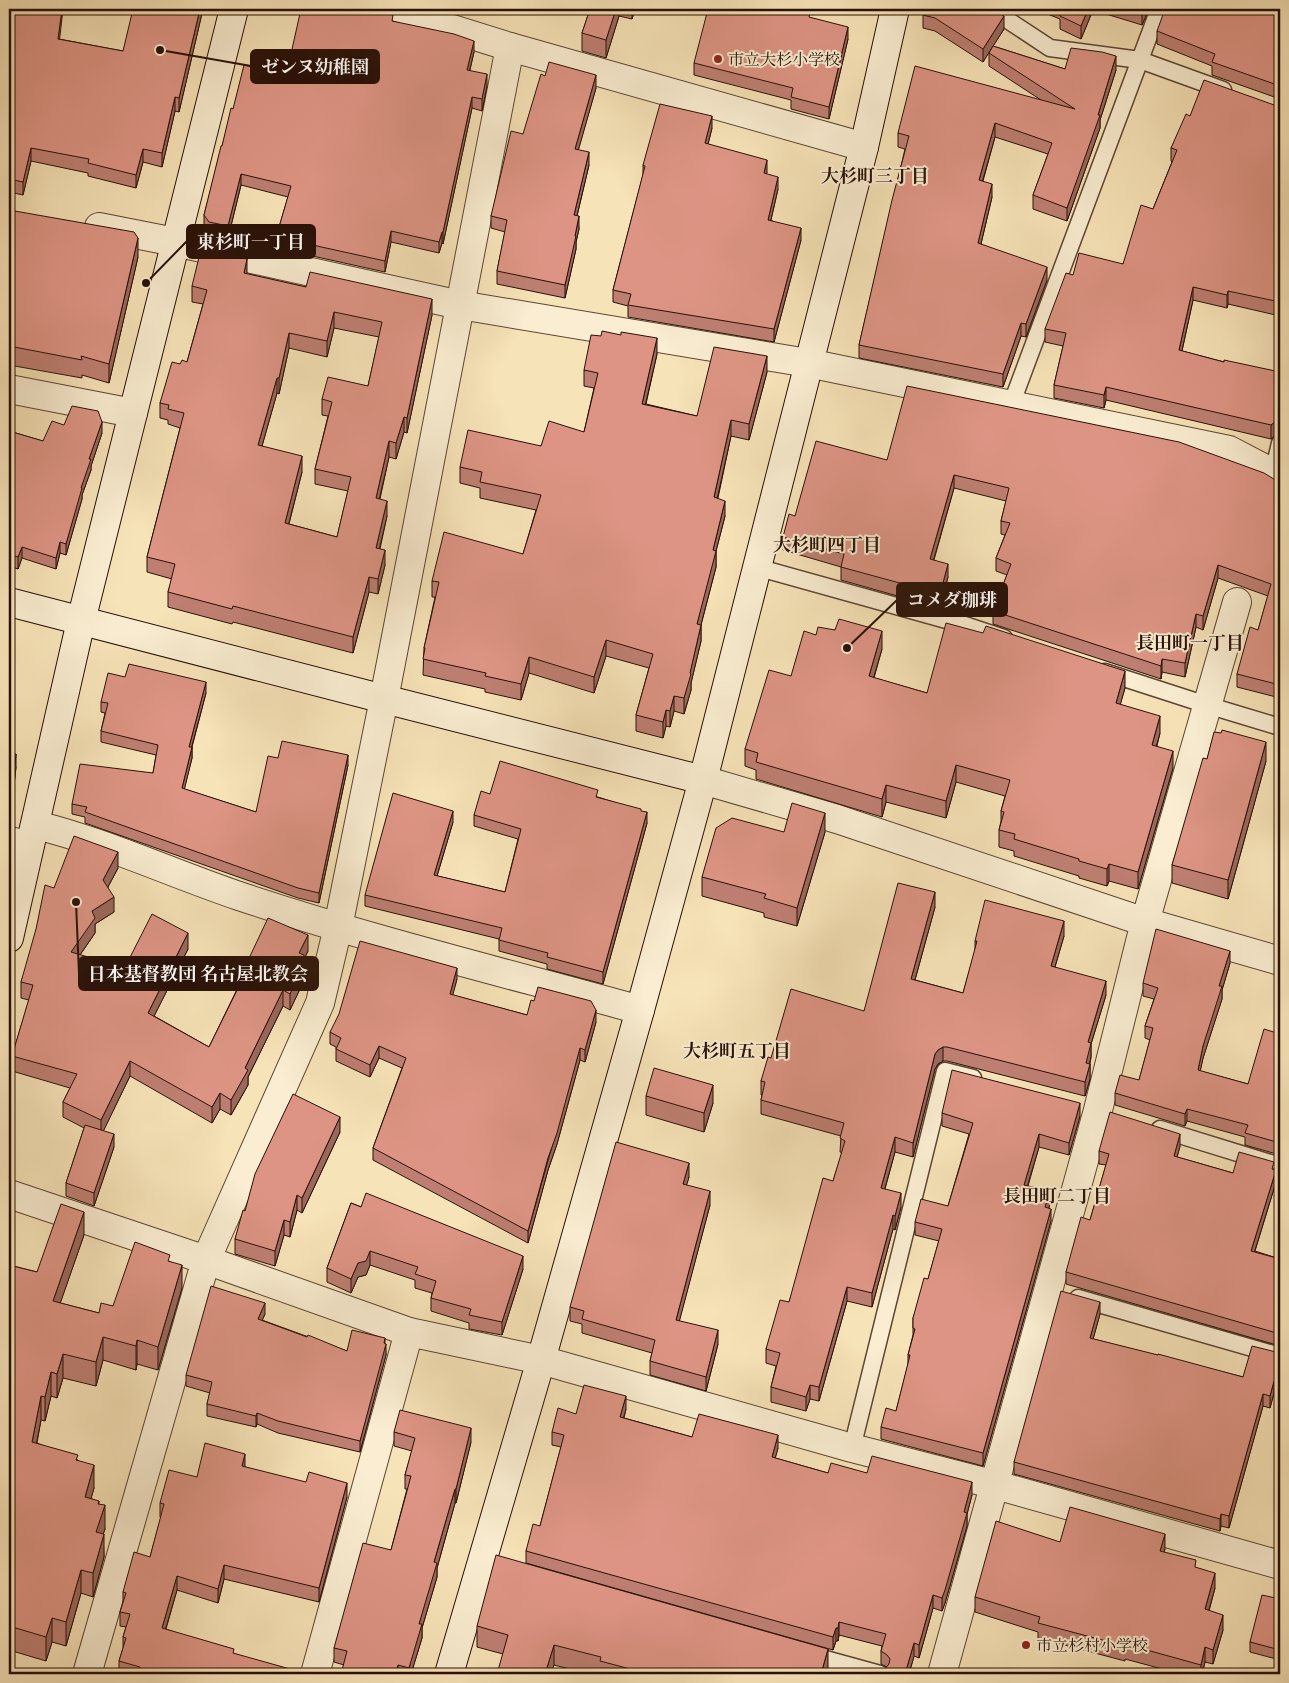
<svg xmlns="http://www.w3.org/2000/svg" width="1289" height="1683" viewBox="0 0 1289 1683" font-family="'IM FELL French Canon','Noto Serif JP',serif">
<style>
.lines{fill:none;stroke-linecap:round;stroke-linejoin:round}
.lane-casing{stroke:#5c4533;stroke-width:19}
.street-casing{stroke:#5c4533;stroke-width:30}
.secondary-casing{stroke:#281007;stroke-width:30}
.lane{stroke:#faedd1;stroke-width:16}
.street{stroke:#faedd1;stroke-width:28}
.secondary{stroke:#faedd1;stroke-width:28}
.wall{fill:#be7f72;stroke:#281007;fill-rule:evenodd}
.shaded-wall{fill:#9b685c;stroke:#281007}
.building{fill:#dd9484;stroke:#281007;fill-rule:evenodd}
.poi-dot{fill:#8f2418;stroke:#faedd1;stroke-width:2}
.labels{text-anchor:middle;stroke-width:4;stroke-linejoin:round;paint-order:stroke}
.poi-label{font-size:16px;fill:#281007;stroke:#faedd1;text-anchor:start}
.neighbourhood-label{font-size:18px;font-weight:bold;fill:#281007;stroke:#faedd1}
.leader{fill:none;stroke:#281007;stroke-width:2}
.callout-dot{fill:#281007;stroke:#faedd1;stroke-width:2}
.callout{fill:#281007;stroke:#281007;stroke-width:2}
.callout-label{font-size:18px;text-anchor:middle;font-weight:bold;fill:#fff}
</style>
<rect width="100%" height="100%" fill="#f7e3b8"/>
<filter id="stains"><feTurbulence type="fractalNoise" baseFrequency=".004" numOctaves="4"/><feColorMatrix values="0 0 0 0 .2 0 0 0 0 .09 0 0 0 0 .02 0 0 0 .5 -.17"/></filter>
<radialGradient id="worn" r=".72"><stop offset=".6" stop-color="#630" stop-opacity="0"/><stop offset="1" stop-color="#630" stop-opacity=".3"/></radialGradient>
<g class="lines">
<defs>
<g id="lane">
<path d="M991,9L1050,48L1140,60L1223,90"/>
<path d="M1011,405L1159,9"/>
<path d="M1273,473L1280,443"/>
<path d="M756,567L968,626L1004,638"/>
<path d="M1105,672L1207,705L1280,727"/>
<path d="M1160,1129L1280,1166"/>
<path d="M1078,1298L1280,1356"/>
<path d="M852,1448L945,1071L973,1078"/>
<path d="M807,1654L880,1674"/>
</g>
<g id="street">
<path d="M388,9L510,47L864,147"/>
<path d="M99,227L175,242L460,305L808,363L1229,450L1273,473L1280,479"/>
<path d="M9,389L133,413"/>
<path d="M703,780L837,819L1145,922L1280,961"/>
<path d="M36,825C105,842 171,873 239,896C371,940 506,973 640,1010"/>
<path d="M9,841L29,845"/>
<path d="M9,1194L206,1260L409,1332L541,1360L852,1448L996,1485L1280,1565"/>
<path d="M87,1674L206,1260L320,1003L338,927L384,699L510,47"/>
<path d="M315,1674L409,1332"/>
<path d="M942,1674L1098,1110L1145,922L1237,602"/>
</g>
<g id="secondary">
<path d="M9,602L384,699L703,780"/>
<path d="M9,938L81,621L234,9"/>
<path d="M449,1674L541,1360L640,1010L703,780L864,147L895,9"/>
</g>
</defs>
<!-- lane casing -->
<use href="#lane" class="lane-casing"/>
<!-- street casing -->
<use href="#street" class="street-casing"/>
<!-- secondary casing -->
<use href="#secondary" class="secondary-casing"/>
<!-- lane -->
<use href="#lane" class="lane"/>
<!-- street -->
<use href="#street" class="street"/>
<!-- secondary -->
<use href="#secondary" class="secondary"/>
</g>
<!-- wall -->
<g class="wall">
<path d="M9,9L59,39L123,51L203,9L179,112L175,111L162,167L143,162L136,188L88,176V173L31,161L23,195L9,192Z"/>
<path d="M590,9H635L632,19L619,16L606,58L582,51V33Z"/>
<path d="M1009,9H1017L1015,13Z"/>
<path d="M1035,9H1149L1142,25L1093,10L1081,39L1060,29V19Z"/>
<path d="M1280,9V99L1212,75V66L1157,44V31Z"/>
<path d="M923,15L1004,29L993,46L1065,69L1116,70L1100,120V128L1067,221L1033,209V195L1048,154L995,137L983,181L992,197L981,244L1047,280L1026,337L1021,336L1003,387L859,358V345L905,149L898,147V133L1041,100L989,66V53L992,47L983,62L935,31L923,28Z"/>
<path d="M810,18L848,39L829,119L791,109V100L694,75V63Z"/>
<path d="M393,21L474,52L470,70L487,86L482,111L472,108L443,244L442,243L439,253L391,242L385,272L317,257L277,246V234L288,197L241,185L228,238L209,233L204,226V215L222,146L233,109L286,76Z"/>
<path d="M596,88L578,150L589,165L577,216L579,229L576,242V249L565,298L497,284V271L505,232L491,228V216L523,134Z"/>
<path d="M1277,106H1280V316L1228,304L1227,308L1193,300L1182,351L1224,362L1280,372V434H1277L1271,439L1106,400L1104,408L1054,398V385L1063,346L1045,342V329L1073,275L1123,264L1153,209L1172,162L1171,161V148L1190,116Z"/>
<path d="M712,128L708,144L767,172L766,174L778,189L771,220L801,240L774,342L628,317V306L613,302V290L643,175V165Z"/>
<path d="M9,210L138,257L109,383L82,375V378L9,365Z"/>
<path d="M247,274L432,315L407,433L404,432L396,459L389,457L380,499L387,516L380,549L385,565L378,594L369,592L353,653L233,622L232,624L168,607V592L172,579L147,572V557L180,428L168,424V420L160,418V403L180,364L187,362L203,304L192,302V286ZM334,328L379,337L368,386L322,399V415L328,416L315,469V484L348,491L337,537L289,524L302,472L262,446L277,393L279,394L289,348L327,357Z"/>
<path d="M657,354L646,404L697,416L767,372L749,440L731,436L718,498L725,516L716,551V567L701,625V641L691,683V690L684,714L674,711L670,727L666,726L663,738L636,731V715L649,668L606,656L594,693L529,673L521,700L485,692V689L423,675L424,648L435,597H432V581L523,554L536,510L480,498V488L460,483V467L541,446L584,432L594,388L584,386V370Z"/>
<path d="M64,425L102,433L91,466V470L82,495V499L66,555L60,553L56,569L22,558L18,569L9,566V431L43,441Z"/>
<path d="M887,460L1280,481V698L1237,687V674L1258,630L1268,596L1218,578L1203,630L1196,627L1185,677L1162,672L1161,679L993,624V611L1007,575L996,571V558L1005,535L1001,534V521L1006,501L954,488L934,560L948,577L940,608L841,580V567L783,550V537L795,516Z"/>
<path d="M835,630L882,649L874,678L927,693L1125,688L1120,704L1160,733L1157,746L1173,768L1138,889L1109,881L1107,886L1079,878V876L1014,856V851L999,847V830L1001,821V811L1005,796L956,782L946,818L886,802L882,817L756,779V770L745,766V749L791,676L816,635Z"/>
<path d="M125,677L206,693L192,747V758L184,789L256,812L278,758L348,765L319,903L298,898L85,823V817L72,814V804L153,773L156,755L101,742V731L105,713L101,712V702Z"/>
<path d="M9,753L16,767L11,812H9Z"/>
<path d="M1207,759L1266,761L1228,899L1172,883V865Z"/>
<path d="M490,794L598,797L641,811L647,823L603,984L547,969V964L499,951V939L365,906V895L453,822L437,876L505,892L518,839L474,826V815Z"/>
<path d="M784,832H825L797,926L764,917V913L702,896V877Z"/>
<path d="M118,868L108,887L114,912L95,924V933L80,955L122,973L188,949L154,1016L209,1047L243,977V971L308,951L304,959V970L299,991L290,1010L283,1006L248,1077V1085L231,1115L220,1109L212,1123L130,1076L103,1131L114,1147L94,1206L66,1196V1183L84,1128L63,1117V1102L70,1088L12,1071V1056L29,1000L21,998V982L54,888Z"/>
<path d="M935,907L915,980L963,993L975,951V941L1064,936L1055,967L1106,995L1091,1044V1057L1090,1064V1079L1085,1096L947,1061H943L938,1064L935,1069L913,1157L895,1152L885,1189L901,1207L895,1230L893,1229L872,1307L847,1301L819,1401L810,1399L806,1411L771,1402V1387L776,1366L766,1363V1349L789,1302L833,1181L842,1153L840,1152L841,1136L761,1114V1100L762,1095H761V1081L771,1058L864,1011Z"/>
<path d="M1230,963L1222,990V999L1203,1058L1200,1071L1248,1084L1280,1034V1155L1245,1145V1137L1187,1121L1185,1126L1115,1105V1093L1139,1080L1150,1040L1145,1038V1026L1154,999L1143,996V983Z"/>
<path d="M457,979L452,995L527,1015L596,1022L585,1062L580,1060L557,1144L548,1170L528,1243L373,1160V1148L402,1068L379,1058L370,1077L336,1061V1047L330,1044V1032Z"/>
<path d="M646,1096L713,1103L704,1132L646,1115Z"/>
<path d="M942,1113L1080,1116L1069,1155L1039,1147L1028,1186L1050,1204L1049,1208L1051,1221L983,1466L881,1439V1427L896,1411L908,1365V1355L913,1335V1318L928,1279L939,1241L915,1235V1222L948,1206L969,1134L942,1126Z"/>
<path d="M340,1132L302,1213L297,1210L290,1237L284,1235L275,1266L235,1254V1239L245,1211Z"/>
<path d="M1180,1146L1177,1157L1233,1173L1274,1169L1276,1182L1255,1251L1280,1259V1346L1066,1284V1272L1090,1220L1106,1165L1099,1164V1151Z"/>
<path d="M689,1177L686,1185L710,1205L679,1321L718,1344L706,1391L650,1375V1361L652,1353L582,1333V1324L570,1321V1307Z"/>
<path d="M351,1203L523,1269L502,1335L469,1329V1323L431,1311V1298L432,1293L415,1288V1280L370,1265L366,1275L358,1277L351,1293L327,1282V1268Z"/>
<path d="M84,1235L60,1303L99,1313L113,1306L170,1261L182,1288L158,1370L137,1364L136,1370L103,1360L96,1386L63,1378L57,1398L51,1396L45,1421L41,1420L37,1443L78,1460L94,1488L91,1498L99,1504L105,1529L103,1534L104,1557L93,1597L81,1593L66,1646L52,1642L46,1661L9,1650V1265L37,1272Z"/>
<path d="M265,1314L262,1320L347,1351L385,1343L386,1355L360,1452L278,1433L257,1424L256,1427L207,1416V1404L210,1393L186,1386V1375Z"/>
<path d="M1100,1314L1093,1339L1243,1377L1280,1353V1395L1274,1393L1270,1408L1263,1406L1229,1528L1221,1526L1220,1531L1014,1474V1462Z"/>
<path d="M626,1409L624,1418L692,1437L778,1448L775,1458L828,1473H867L972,1495L967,1514V1526L945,1603L942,1611L933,1608L919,1658L914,1656L909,1674H874L883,1671L887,1667L881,1664V1651L882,1646L839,1635L838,1641H836L833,1650L526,1563V1551L540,1526L561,1447L552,1445V1432L576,1414Z"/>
<path d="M394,1432L471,1442L456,1503H455L437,1568V1577L422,1628V1638L411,1674H341L344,1665L334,1662V1648L391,1550L407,1489H405V1475L412,1451L394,1446Z"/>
<path d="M245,1467L347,1497L319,1602L224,1579L218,1603L177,1590L166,1629L290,1674H119V1661L123,1648V1637L126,1627L120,1626V1612L123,1603V1592L150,1557L161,1517H160V1503L197,1477Z"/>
<path d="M1060,1542L1165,1549L1164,1552L1196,1568L1215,1588L1209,1611L1223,1630L1213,1664L1205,1662L1202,1674H1181L1125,1659V1661L1038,1638V1632L975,1612V1597Z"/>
<path d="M1280,1599V1660L1250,1652V1642Z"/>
<path d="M477,1626L828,1670L826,1674H589L554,1665L503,1654L477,1647Z"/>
</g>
<!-- shaded-wall -->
<g class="shaded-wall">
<path d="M62,9H63L58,53V39Z"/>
<path d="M200,9H203L179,112V98Z"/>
<path d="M616,9H619V16L606,58V40Z"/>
<path d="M632,9H635L632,19Z"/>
<path d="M1088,9H1093V10L1081,39V26Z"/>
<path d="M1144,9H1149L1142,25V12Z"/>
<path d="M1004,16V29L983,62V49Z"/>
<path d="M848,27V39L829,119V107Z"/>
<path d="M474,41V52L467,81V70Z"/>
<path d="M1116,56V70L1100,120V128L1067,221V208L1098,115Z"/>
<path d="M487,74V86L482,111V99Z"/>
<path d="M596,75V88L575,162V149Z"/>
<path d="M175,97V111L162,167V153Z"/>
<path d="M472,97V108L443,244V232Z"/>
<path d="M712,116V128L705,156V143Z"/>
<path d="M995,123V137L979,193V180Z"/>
<path d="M31,148V161L23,195V182Z"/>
<path d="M143,149V162L136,188V175Z"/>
<path d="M589,152V165L574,228V215Z"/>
<path d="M767,160V172L764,186V173Z"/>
<path d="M241,174V185L228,238V226Z"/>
<path d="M778,177V189L768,232V220Z"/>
<path d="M992,184V197L978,256V243Z"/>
<path d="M579,216V229L576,242V249L565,298V285Z"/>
<path d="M801,228V240L774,342V329Z"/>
<path d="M391,231V242L385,272V261Z"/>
<path d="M442,232V243L439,253V242Z"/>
<path d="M138,238V257L109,383V364Z"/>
<path d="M247,259V275L244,273Z"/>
<path d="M1047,267V280L1026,337V324Z"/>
<path d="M1193,287V300L1179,364V350Z"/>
<path d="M1228,291V304L1227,308V295Z"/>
<path d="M432,299V315L407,433V418Z"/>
<path d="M334,312V328L327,357V341Z"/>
<path d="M1021,323V336L1003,387V374Z"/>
<path d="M289,333V348L279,394V378Z"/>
<path d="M657,338V354L642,419V404Z"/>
<path d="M767,356V372L749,440V424Z"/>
<path d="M277,378V393L258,460V445Z"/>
<path d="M1106,387V400L1104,408V395Z"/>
<path d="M404,417V432L396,459V443Z"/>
<path d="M731,420V436L714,513V497Z"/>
<path d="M1277,420V434L1271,439V425Z"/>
<path d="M102,422V433L91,466V470L82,495V499L66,555V544L81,488L89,459Z"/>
<path d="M389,441V457L376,513V498Z"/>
<path d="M302,456V472L285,538V523Z"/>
<path d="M954,475V488L930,572V559Z"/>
<path d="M387,501V516L376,563V548Z"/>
<path d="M725,501V516L716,551V567L697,640V624L713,550Z"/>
<path d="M60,542V553L56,569V558Z"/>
<path d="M22,547V558L18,569V557Z"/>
<path d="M385,550V565L378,594V579Z"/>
<path d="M948,564V577L940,608V594Z"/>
<path d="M1218,565V578L1203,630V616Z"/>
<path d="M369,577V592L353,653V637Z"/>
<path d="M1196,614V627L1185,677V663Z"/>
<path d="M701,625V641L691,683V690L684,714V698Z"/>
<path d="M882,631V649L869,693V676Z"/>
<path d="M606,640V656L594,693V677Z"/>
<path d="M529,657V673L521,700V684Z"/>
<path d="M1162,659V672L1161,679V666Z"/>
<path d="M1125,671V688L1116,720V703Z"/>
<path d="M206,682V693L189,757V747Z"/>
<path d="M674,696V711L670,727V711Z"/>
<path d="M666,710V726L663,738V722Z"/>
<path d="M1160,716V733L1152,762V745Z"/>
<path d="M1266,742V761L1228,899V880Z"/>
<path d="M192,747V758L182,799V788Z"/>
<path d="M1173,751V768L1138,889V872Z"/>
<path d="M16,754V767L11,812V800Z"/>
<path d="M348,755V765L319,903V893Z"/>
<path d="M956,765V782L946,818V801Z"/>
<path d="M886,785V802L882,817V799Z"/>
<path d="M453,811V822L434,886V875Z"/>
<path d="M647,812V823L603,984V972Z"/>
<path d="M825,813V832L797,926V908Z"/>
<path d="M118,852V868L103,896V880Z"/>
<path d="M1109,864V881L1107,886V869Z"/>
<path d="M935,892V907L911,994V979Z"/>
<path d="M114,897V912L95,924V933L71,968V952L92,911Z"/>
<path d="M1064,921V936L1051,980V966Z"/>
<path d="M188,933V949L148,1028V1013Z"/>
<path d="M308,935V951L304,959V970L299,991L290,1010V994L299,953Z"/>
<path d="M1230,951V963L1222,990V999L1203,1058L1198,1082V1070L1203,1046L1219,986Z"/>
<path d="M457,968V979L450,1006V994Z"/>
<path d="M1106,981V995L1091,1044V1057L1086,1078V1063L1088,1042Z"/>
<path d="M283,990V1006L248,1077V1085L231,1115V1100L245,1068Z"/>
<path d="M596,1010V1022L585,1062V1050Z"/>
<path d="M379,1046V1058L370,1077V1065Z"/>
<path d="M943,1047V1061L938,1064L935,1069L913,1157V1143L935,1054L938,1050Z"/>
<path d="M580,1048V1060L557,1144L548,1170L528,1243V1231Z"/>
<path d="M130,1061V1076L101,1136V1120Z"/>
<path d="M1090,1064V1079L1085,1096V1082Z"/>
<path d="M713,1085V1103L704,1132V1113Z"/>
<path d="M220,1093V1109L212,1123V1107Z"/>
<path d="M1080,1103V1116L1069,1155V1143Z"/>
<path d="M1187,1109V1121L1185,1126V1114Z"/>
<path d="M340,1117V1132L302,1213V1198Z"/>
<path d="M114,1134V1147L94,1206V1193Z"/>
<path d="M1039,1134V1147L1024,1197V1185Z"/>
<path d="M1180,1134V1146L1174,1169V1156Z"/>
<path d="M895,1137V1152L881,1202V1188Z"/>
<path d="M689,1163V1177L683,1198V1184Z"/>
<path d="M1276,1170V1182L1251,1263V1251Z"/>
<path d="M710,1191V1205L676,1334V1320Z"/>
<path d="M1050,1191V1204L1045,1220V1207Z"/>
<path d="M901,1193V1207L895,1230V1216Z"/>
<path d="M297,1195V1210L290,1237V1222Z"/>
<path d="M1051,1209V1221L983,1466V1453Z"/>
<path d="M84,1212V1235L53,1324V1301Z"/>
<path d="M893,1215V1229L872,1307V1293Z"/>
<path d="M284,1220V1235L275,1266V1251Z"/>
<path d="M370,1251V1265L366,1275L358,1277L351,1293V1279L358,1263Z"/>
<path d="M523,1256V1269L502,1335V1322Z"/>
<path d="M182,1265V1288L158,1370V1347Z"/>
<path d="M847,1287V1301L819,1401V1387Z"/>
<path d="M1100,1302V1314L1090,1350V1338Z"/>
<path d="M265,1303V1314L258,1330V1319Z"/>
<path d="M718,1330V1344L706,1391V1377Z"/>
<path d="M103,1337V1360L96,1386V1362Z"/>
<path d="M385,1338V1349L386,1344V1355L360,1452V1441Z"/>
<path d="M137,1340V1364L136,1370V1346Z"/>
<path d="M63,1354V1378L57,1398V1374Z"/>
<path d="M51,1372V1396L45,1421V1397Z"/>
<path d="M1274,1381V1393L1270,1408V1396Z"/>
<path d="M810,1385V1399L806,1411V1397Z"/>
<path d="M1263,1394V1406L1229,1528V1516Z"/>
<path d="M41,1396V1420L32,1466V1442Z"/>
<path d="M626,1396V1409L620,1430V1417Z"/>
<path d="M257,1413V1424L256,1427V1416Z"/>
<path d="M471,1428V1442L456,1503V1489Z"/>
<path d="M778,1435V1448L772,1470V1457Z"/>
<path d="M245,1454V1468L242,1466Z"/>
<path d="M94,1465V1488L85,1520V1497Z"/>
<path d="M972,1482V1495L967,1514V1526L945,1603L942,1611V1598L964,1512Z"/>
<path d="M347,1483V1497L319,1602V1588Z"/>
<path d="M455,1489V1503L437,1568V1577L422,1628V1638L411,1674H409V1668L419,1624L434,1562Z"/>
<path d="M99,1501V1523L105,1505V1529L96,1555V1532L98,1504Z"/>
<path d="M1221,1514V1526L1220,1531V1519Z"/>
<path d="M104,1534V1557L93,1597V1573Z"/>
<path d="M1165,1534V1549L1160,1566V1551Z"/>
<path d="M224,1565V1579L218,1603V1589Z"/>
<path d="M81,1570V1593L66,1646V1622Z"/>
<path d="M1215,1573V1588L1205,1624V1609Z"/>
<path d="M177,1576V1590L162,1641V1628Z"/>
<path d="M933,1595V1608L919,1658V1645Z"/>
<path d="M1223,1615V1630L1213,1664V1650Z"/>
<path d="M52,1618V1642L46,1661V1637Z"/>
<path d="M839,1622V1635L838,1641V1628Z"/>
<path d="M836,1628V1641L833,1650V1637Z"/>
<path d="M914,1643V1656L909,1674H905Z"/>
<path d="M554,1645V1665L551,1674H545Z"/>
<path d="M1205,1647V1662L1202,1674H1201V1665Z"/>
<path d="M828,1649V1670L826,1674H821Z"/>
<path d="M398,1665V1674H396Z"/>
</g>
<!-- building -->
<g class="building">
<path d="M9,9H62L58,39L123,51L133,9H200L179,98L175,97L162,153L143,149L136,175L88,163L89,159L31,148L23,182L9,179Z"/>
<path d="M301,9H369L393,15L392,21L454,34L474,41L467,70L487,74L482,99L472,97L443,232H442L439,242L391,231L385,261L317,246L277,234L291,186L241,174L228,226L209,222L204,215L221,146H222L231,108L233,109L244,65L286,76Z"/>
<path d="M590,9H616L606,40L582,33Z"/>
<path d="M708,9H797L810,12L809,17L848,27L829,107L791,97L793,88L694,63Z"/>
<path d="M924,9H993L1004,16L983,49L935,18L923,15Z"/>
<path d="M1063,9H1088L1081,26L1060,16Z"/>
<path d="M1131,9H1144L1142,12Z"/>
<path d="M1165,9H1280V86L1212,62L1215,54L1157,31Z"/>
<path d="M993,46L1065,69L1071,48L1102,52L1116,56L1098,115H1100L1067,208L1033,195L1052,143L995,123L979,180L992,184L978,243L1047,267L1026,324L1021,323L1003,374L859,345L892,200L909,136L898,133L915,66L1075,109L989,53Z"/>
<path d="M549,62L596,75L575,149L589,152L574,215L579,216L575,236H576L565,285L497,271L507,220L491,216L511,131L523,134L541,74L545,76Z"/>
<path d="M1204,80L1277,106H1280V302L1228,291L1227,295L1193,287L1179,350L1224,362V360L1280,372V420H1277L1271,425L1106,387L1104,395L1054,385L1066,333L1045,329L1066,273L1073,275L1079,253L1123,264L1141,205L1153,209L1177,150L1171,148L1186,114L1190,116Z"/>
<path d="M660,104L712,116L705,143L767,160L764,173L778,177L768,220L801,228L774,329L628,305L631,294L613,290L645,166L643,165Z"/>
<path d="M9,210L134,232L138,238L109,364L81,356L82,360L9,346Z"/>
<path d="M201,249L247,259L244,273L306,287L310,272L432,299L407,418L404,417L396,443L389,441L376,498L387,501L376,548L385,550L378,579L369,577L353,637L233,606L232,609L168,592L175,564L147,557L184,413L168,409L169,405L160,403L172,362L180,364L182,360L187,362L207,290L192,286ZM334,312L382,322L368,386L328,377L322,399L332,402L315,469L351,477L337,537L285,523L302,456L258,445L277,378H279L289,333L327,341Z"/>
<path d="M602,331L621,335V332L657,338L642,404L697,416L714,347L767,356L749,424L731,420L714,497L725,501L713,550L716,551L697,624L701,625L690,673L691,674L684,698L674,696L670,711L666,710L663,722L636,715L653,654L606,640L594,677L529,657L521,684L485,676L486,673L423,659L425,648H424L439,582L432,581L444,532L523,554L541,495L480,482L482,472L460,467L468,430L541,446L549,421L584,432L598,373L584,370L591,335L601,336Z"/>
<path d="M907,386L1179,442L1264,473L1277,481H1280V685L1237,674L1250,627L1258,630L1271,584L1218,565L1203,616L1196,614L1185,663L1162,659L1161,666L993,611L1011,564L996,558L1010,523L1001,521L1009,488L954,475L930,559L948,564L940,594L841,567L844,554L783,537L789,514L795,516L816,441L887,460Z"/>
<path d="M72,406L98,411L102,422L89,459H91L81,488H82L66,544L60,542L56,558L22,547L18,557L9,554V431L43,441L52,421L64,425Z"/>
<path d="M839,619L882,631L869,676L927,693L946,623L983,633L986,626L1125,671L1116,703L1160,716L1152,745L1173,751L1138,872L1109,864L1107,869L1079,861V859L1014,839L1015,834L999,830L1004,812L1001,811L1010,780L956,765L946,801L886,785L882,799L756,762L758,753L745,749L769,670L791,676L804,631L816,635L818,627L835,630Z"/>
<path d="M129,664L206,682L189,747H192L182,788L256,812L268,756L278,758L282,741L348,755L319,893L298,888L85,812L87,807L72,804L80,764L153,773L158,745L101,731L108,703L101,702L108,673L125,677Z"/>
<path d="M1222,730L1266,742L1228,880L1172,865L1203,758L1207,759L1214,732L1221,733Z"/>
<path d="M9,753L16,754L11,800L9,799Z"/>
<path d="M500,761L598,790L596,797L641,809V811L647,812L603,972L547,957L548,953L499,940L502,928L365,895L393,793L453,811L434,875L505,892L521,829L474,815L481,791L490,794Z"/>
<path d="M792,803L825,813L797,908L764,898L766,894L702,877L716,828L732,818L784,832Z"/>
<path d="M74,836L118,852L103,880L114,897L92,911L95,918L71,952L119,966L122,973L152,914L188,933L148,1013L209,1047L246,972L243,971L268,918L308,935L299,953L304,955L299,975L290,994L283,990L245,1068L248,1070L231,1100L220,1093L212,1107L130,1061L101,1120L63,1102L77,1074L12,1056L33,985L21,982L36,929L45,885L54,888Z"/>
<path d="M898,883L935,892L911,979L963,993L977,941H975L985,900L1064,921L1051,966L1106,981L1088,1042L1091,1043L1086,1063L1090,1064L1085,1082L947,1047H943L938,1050L935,1054L913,1143L895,1137L881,1188L901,1193L895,1216L893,1215L872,1293L847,1287L819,1387L810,1385L806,1397L771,1387L780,1353L766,1349L780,1300L789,1302L823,1178L833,1181L845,1141L840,1138L844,1123L761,1100L765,1082L761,1081L768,1057L771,1058L791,989L864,1011Z"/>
<path d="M1156,929L1230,951L1219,986H1222L1203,1046L1198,1070L1248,1084L1264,1029L1280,1034V1143L1245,1133L1248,1125L1187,1109L1185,1114L1115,1093L1120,1075L1139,1080L1153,1028L1145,1026L1158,988L1143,983Z"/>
<path d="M360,941L457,968L450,994L527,1015L531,1000L534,1001L538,987L591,1001L596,1010L585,1050L580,1048L557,1133L548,1158L528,1231L373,1148L406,1058L379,1046L370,1065L336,1049L341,1038L330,1032L339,1014Z"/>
<path d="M654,1068L713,1085L704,1113L646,1096Z"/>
<path d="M952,1070L1080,1103L1069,1143L1039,1134L1024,1185L1050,1191L1045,1207L1051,1209L983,1453L881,1427L886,1408L896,1411L910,1355H908L915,1329L913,1328V1318L924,1278L928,1279L942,1229L915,1222L921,1199L948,1206L973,1123L942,1113Z"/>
<path d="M293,1094L340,1117L302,1198L297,1195L290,1222L284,1220L275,1251L235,1239L243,1210L245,1211L255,1174Z"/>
<path d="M1110,1112L1180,1134L1174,1156L1233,1173L1239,1152L1274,1162L1272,1169L1276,1170L1251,1251L1280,1259V1334L1066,1272L1081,1217L1090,1220L1109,1154L1099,1151Z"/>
<path d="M85,1125L114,1134L94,1193L66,1183Z"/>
<path d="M616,1142L689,1163L683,1184L710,1191L676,1320L718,1330L706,1377L650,1361L655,1340L582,1319L584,1311L570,1307Z"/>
<path d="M366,1193L523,1256L502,1322L469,1315L471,1309L431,1298L436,1281L415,1274L418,1267L370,1251L366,1261L358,1263L351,1279L327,1268L351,1203L361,1207Z"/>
<path d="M61,1204L84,1212L53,1301L99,1313L101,1303L113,1306L135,1242L170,1255L168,1261L182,1265L158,1347L137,1340L136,1346L103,1337L96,1362L63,1354L57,1374L51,1372L45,1397L41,1396L32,1442L78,1455L76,1460L94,1465L85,1497L99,1501L98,1504L105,1505L96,1532L104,1534L93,1573L81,1570L66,1622L52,1618L46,1637L9,1626V1265L37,1272Z"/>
<path d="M211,1286L265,1303L258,1319L307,1337L308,1335L347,1351L352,1330L385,1338L384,1343L386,1344L360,1441L278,1421L257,1413L256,1416L207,1404L212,1382L186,1375Z"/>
<path d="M1061,1291L1100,1302L1090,1338L1158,1355V1354L1243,1377L1252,1346L1280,1353V1382L1274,1381L1270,1396L1263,1394L1229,1516L1221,1514L1220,1519L1014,1462Z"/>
<path d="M584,1385L626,1396L620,1417L692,1437L699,1414L778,1435L772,1457L828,1473L831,1463L867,1473L872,1456L972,1482L964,1512L967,1513L945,1590L942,1598L933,1595L919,1645L914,1643L905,1674H874L875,1670L883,1671L889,1664L890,1659L887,1655L881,1651L886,1634L839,1622L838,1628H836L833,1637L526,1551L533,1524L540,1526L564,1435L552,1432L558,1408L576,1414Z"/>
<path d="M400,1410L471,1428L456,1489H455L434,1562L437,1563L419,1624H422L409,1668L398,1665L396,1674H341L347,1651L334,1648L363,1543L391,1550L411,1476L405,1475L415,1438L394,1432Z"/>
<path d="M205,1443L245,1454L242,1466L306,1482L309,1472L347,1483L319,1588L224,1565L218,1589L177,1576L162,1628L234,1649L233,1653L290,1669L289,1674H138L140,1667L119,1661L126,1638L123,1637L130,1614L120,1612L126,1593L123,1592L134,1552L150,1557L164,1504L160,1503L169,1470L197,1477Z"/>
<path d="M1070,1507L1165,1534L1160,1551L1196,1560L1195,1567L1215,1573L1205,1609L1223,1615L1213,1650L1205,1647L1201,1665L1125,1644V1646L1038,1623L1040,1617L975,1597L996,1521L1060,1542Z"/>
<path d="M496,1555L828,1649L821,1674H633L634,1670L600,1661L601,1657L554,1645L545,1674H497L508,1635L477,1626Z"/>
<path d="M1262,1595L1280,1599V1650L1250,1642Z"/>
</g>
<!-- markers -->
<g class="poi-dot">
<circle cx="718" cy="59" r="5"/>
<circle cx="1026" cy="1645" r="5"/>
</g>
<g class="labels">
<!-- poi labels -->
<g class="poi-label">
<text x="728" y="65">市立大杉小学校</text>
<text x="1036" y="1651">市立杉村小学校</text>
</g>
<!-- neighbourhood labels -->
<g class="neighbourhood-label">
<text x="875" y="182">大杉町三丁目</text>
<text x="827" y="551">大杉町四丁目</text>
<text x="1190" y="649">長田町一丁目</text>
<text x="737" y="1057">大杉町五丁目</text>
<text x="1057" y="1202">長田町二丁目</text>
</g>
</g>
<!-- callouts -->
<path class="leader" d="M160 50L251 66M146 283L187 241M847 648L897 600M76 902L79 974"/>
<g class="callout-dot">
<circle cx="160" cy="50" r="5"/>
<circle cx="146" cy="283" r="5"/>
<circle cx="847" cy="648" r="5"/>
<circle cx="76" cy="902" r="5"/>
</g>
<g class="callout">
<rect x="251" y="50" width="128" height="33" rx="5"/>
<rect x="187" y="225" width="128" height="33" rx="5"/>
<rect x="897" y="583" width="110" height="33" rx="5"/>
<rect x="79" y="957" width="239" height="33" rx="5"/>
</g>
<g class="callout-label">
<text x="315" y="73">ゼンヌ幼稚園</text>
<text x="251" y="248">東杉町一丁目</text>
<text x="952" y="606">コメダ珈琲</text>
<text x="198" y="980">日本基督教団 名古屋北教会</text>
</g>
<!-- margin -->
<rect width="1289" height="1683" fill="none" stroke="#f7e3b8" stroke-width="30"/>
<rect x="10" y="10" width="1269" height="1663" fill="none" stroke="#281007" stroke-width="2.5"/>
<rect x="15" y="15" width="1259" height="1653" fill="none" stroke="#281007"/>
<rect width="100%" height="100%" filter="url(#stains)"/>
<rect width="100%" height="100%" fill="url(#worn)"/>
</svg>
